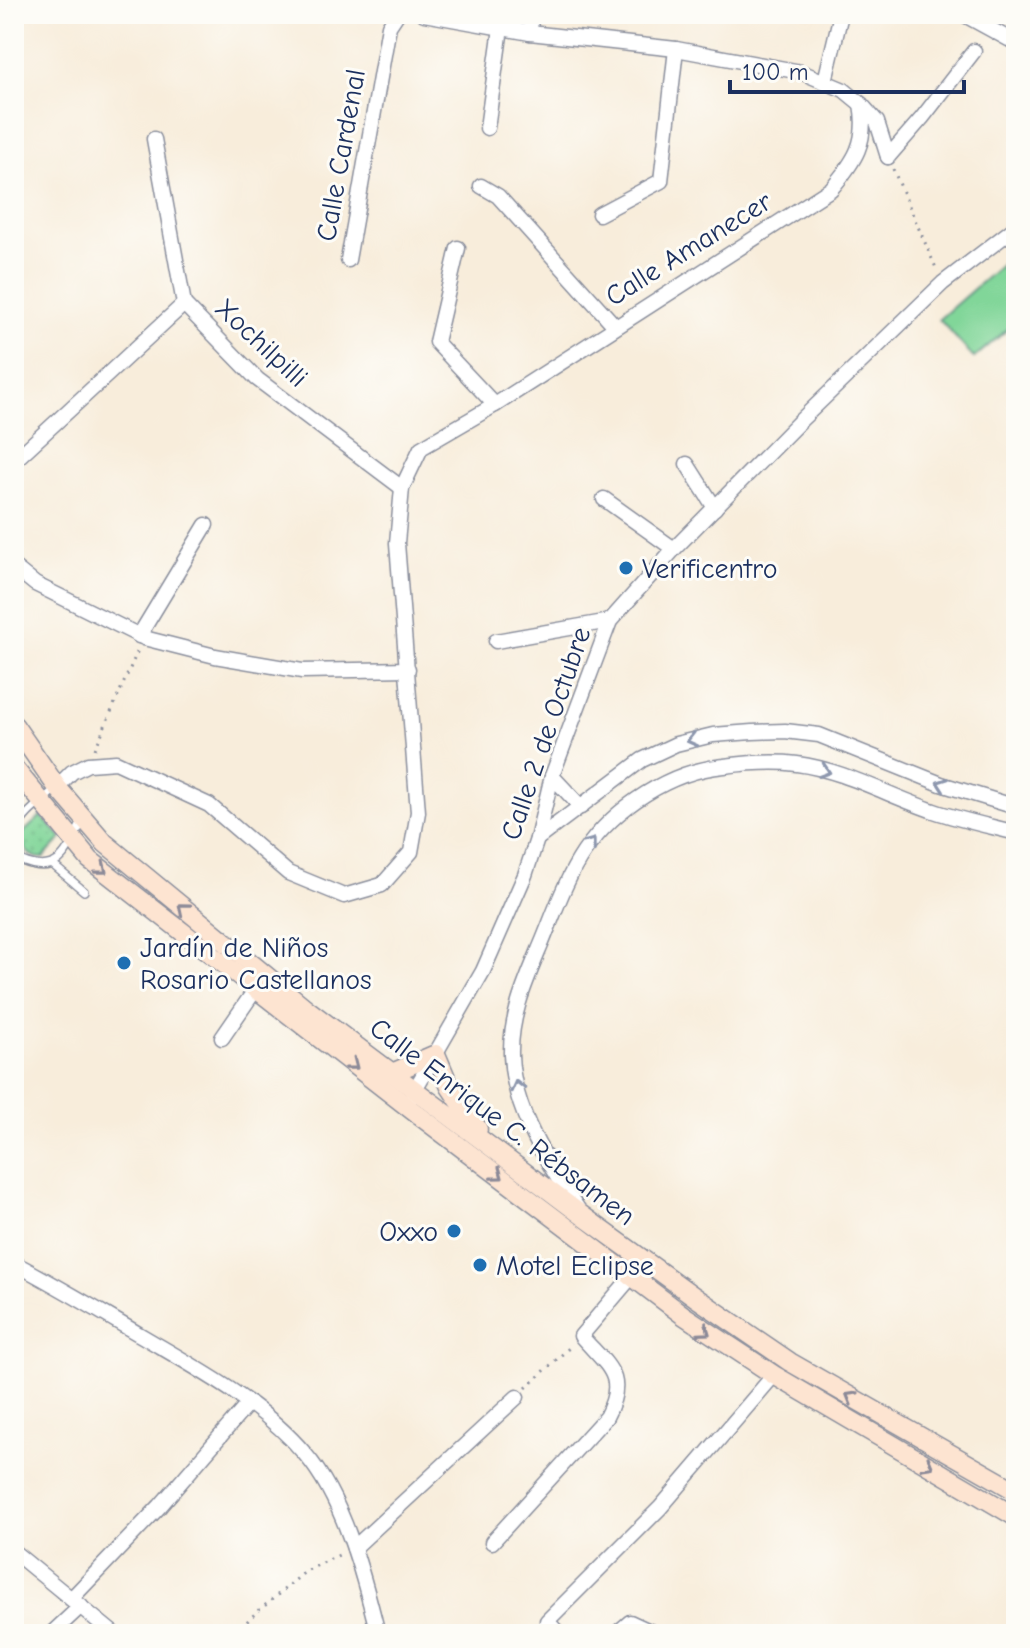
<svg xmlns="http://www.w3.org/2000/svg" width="1030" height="1648" viewBox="0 0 1030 1648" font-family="'Comic Neue',sans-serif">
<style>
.grass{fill:url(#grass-dots);stroke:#4e827c;stroke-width:2}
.pitch{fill:#81d699;stroke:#4e827c;stroke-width:2}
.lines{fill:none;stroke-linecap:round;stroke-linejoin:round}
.service-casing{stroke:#8a8e9c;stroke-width:10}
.minor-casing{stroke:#8a8e9c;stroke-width:17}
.secondary-casing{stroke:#8a8e9c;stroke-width:21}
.path{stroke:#8a8e9c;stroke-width:3;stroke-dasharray:2 6;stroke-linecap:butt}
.service{stroke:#fff;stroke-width:7}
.minor{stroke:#fff;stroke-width:14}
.secondary{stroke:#fde4d1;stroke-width:18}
.oneway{stroke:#8d97ae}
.oneway2{stroke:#8c8a98}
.poi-dot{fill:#1f6fb2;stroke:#fdfcf7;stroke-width:3}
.labels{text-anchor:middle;stroke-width:6;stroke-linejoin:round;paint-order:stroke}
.street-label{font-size:28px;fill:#1b2f5e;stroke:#fdfcf7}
.poi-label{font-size:28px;fill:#1b2f5e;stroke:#fdfcf7;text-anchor:start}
</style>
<defs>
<pattern id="grass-dots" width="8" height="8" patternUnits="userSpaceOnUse" patternTransform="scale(2)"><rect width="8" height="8" fill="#81d699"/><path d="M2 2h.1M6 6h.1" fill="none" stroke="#6fb886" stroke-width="1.8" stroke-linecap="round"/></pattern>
</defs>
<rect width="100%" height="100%" fill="#fdfcf7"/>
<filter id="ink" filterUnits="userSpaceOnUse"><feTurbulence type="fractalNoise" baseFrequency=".0125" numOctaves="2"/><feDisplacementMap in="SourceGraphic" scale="16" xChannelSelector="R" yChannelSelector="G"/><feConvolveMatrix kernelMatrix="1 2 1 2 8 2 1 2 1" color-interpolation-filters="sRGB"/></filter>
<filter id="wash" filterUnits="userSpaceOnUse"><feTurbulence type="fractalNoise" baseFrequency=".006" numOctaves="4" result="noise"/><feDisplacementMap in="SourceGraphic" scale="32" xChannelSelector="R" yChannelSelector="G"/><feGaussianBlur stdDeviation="1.8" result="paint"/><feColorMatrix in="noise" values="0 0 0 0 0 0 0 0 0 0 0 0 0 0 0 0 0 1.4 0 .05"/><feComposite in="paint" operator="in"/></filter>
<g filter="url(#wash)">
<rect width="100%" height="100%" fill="#f8eddb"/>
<!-- grass -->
<path class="grass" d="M41,816L62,838L43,858C31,859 26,851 21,842L24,832Z"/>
<!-- pitch -->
<path class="pitch" d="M1016,252V322L974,358L939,319Z"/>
</g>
<g filter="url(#ink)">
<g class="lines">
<defs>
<g id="service">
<path d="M56,788C32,812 2,824 22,861C61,877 67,850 83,820"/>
<path d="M53,865L84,891"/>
</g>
<g id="minor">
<path d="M424,14L530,33L676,49L801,72L844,90L861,104L877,122L888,157"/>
<path d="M963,14L1016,43"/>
<path d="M530,33L531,14"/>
<path d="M825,81L841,14"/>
<path d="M487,128L501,28"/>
<path d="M154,139L184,304L257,379L402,488"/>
<path d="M888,157L922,118L974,51"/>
<path d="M481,186L498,196L615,326"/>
<path d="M599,214L661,181L676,49"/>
<path d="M458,248L436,342L495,405"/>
<path d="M348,260L389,26L397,14"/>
<path d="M14,461L184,304"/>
<path d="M687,464L715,508"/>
<path d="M604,499L674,549"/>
<path d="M14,567L35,584L144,638L215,656L302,671L408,669"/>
<path d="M139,636L206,525"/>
<path d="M496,641L610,621"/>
<path d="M552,776L581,807"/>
<path d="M57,787L72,772L88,764L116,762L209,805L288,873L344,896L382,885L411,852L418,812L397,543L402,488L421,448L495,405L831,189C855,161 868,142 861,104"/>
<path d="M537,839L642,760L676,744L713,735L752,732L785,731L819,735L941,784L1016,807"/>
<path d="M222,1038L255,990"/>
<path d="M413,1096L414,1091L483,971L525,875L537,839L552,776L610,621L674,549L801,420L943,283L1016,227"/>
<path d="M578,1209C548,1164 513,1111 511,1055C510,1016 526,981 541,945C554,914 565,880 584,852C615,807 670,771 724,766C748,763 773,761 797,764C844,770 889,796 934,811C961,820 989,826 1016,833"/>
<path d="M14,1263C58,1286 99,1311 142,1336C198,1369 262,1403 305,1454C344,1499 364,1577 378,1634"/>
<path d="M492,1542L606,1417C628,1376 608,1367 581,1336L632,1276"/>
<path d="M354,1548L517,1397"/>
<path d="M14,1552L114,1634"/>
<path d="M71,1599L160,1506L248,1404"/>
<path d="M51,1634L81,1606"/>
<path d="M559,1634L547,1621L660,1508L774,1375"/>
<path d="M616,1634L630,1622L656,1634"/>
</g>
<g id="secondary">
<path d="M14,725L57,787L105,843L308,1010L583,1216L695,1297L790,1362L1016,1491"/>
<path d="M14,768L90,860L413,1111L683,1315L774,1375L1016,1517"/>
<path d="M392,1073L436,1054L450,1087L478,1129"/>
</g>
</defs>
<!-- service casing -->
<use href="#service" class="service-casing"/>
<!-- minor casing -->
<use href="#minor" class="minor-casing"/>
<!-- secondary casing -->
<use href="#secondary" class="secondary-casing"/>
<!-- path -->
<g class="path">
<path d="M893,169L936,268"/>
<path d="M95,749L138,650"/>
<path d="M526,1388L570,1347"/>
<path d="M237,1634L250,1618L306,1571L341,1554"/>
</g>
<!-- service -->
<use href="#service" class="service"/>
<!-- minor -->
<use href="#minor" class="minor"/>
<!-- secondary -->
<use href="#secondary" class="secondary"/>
</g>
<!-- one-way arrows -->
<defs><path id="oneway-chevron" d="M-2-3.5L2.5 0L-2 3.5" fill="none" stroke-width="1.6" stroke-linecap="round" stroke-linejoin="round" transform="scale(2)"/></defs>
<g class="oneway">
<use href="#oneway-chevron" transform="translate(692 740) rotate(166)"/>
<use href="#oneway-chevron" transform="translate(825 771) rotate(18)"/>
<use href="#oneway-chevron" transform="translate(942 784) rotate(-160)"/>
<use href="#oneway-chevron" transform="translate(591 843) rotate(-53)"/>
<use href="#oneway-chevron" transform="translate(517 1086) rotate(-104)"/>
</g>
<g class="oneway2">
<use href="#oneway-chevron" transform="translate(102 869) rotate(38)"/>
<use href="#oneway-chevron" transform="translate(183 908) rotate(-140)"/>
<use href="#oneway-chevron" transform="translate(353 1065) rotate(38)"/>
<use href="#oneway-chevron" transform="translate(498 1175) rotate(37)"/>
<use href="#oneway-chevron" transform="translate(705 1331) rotate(35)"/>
<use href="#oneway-chevron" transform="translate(851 1397) rotate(-150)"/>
<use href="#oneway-chevron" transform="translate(928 1465) rotate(30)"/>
</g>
</g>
<!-- markers -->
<g class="poi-dot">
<circle cx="626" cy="568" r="8"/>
<circle cx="124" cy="963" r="8"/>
<circle cx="454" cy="1231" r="8"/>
<circle cx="480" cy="1265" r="8"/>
</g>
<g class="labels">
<!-- street labels -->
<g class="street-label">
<text transform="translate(340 155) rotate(-80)" y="10">Calle Cardenal</text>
<text transform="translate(688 248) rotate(-32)" y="10">Calle Amanecer</text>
<text transform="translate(262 342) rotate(43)" y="10">Xochilpilli</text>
<text transform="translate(545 733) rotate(-71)" y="10">Calle 2 de Octubre</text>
<text transform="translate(503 1121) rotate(37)" y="10">Calle Enrique C. Rébsamen</text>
</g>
<!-- poi labels -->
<g class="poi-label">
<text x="642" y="578">Verificentro</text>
<text x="140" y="957">Jardín de Niños<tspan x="140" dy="32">Rosario Castellanos</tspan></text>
<text x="438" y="1241" text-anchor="end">Oxxo</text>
<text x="496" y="1275">Motel Eclipse</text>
</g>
</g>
<!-- margin -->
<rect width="1030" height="1648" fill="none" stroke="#fdfcf7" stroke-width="48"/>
<!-- scale -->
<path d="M730 80v12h234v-12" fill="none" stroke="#1b2f5e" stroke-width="4"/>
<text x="742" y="80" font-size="24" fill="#1b2f5e" stroke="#fdfcf7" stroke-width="6" paint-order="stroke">100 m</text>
</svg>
